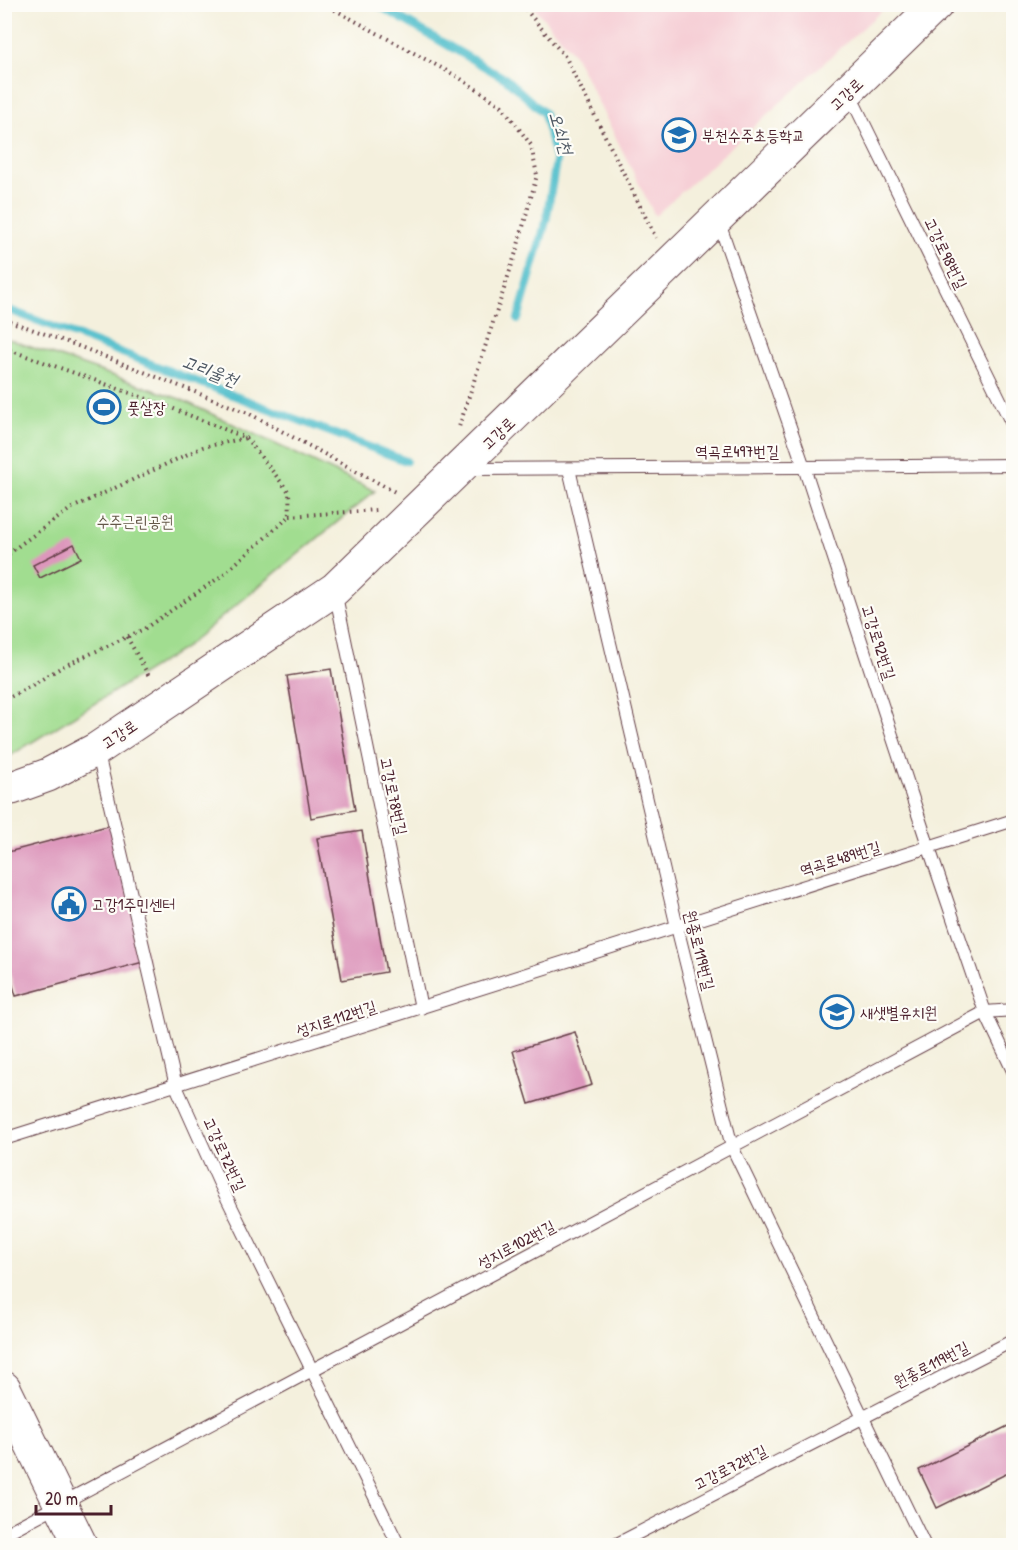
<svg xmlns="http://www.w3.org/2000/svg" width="1018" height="1550" viewBox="0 0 1018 1550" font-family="'Patrick Hand','Poor Story',sans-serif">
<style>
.built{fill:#f6cfd6}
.green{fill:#a1dd90;stroke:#767e5e;stroke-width:1.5}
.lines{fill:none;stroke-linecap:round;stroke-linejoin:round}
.stream{stroke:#52bfcc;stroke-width:8}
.building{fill:#dd97bc}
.lane-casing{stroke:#643e46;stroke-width:14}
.secondary-casing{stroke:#643e46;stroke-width:35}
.path{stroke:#643e46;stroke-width:4;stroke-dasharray:1.5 4.5;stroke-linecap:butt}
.lane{stroke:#fff;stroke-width:12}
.secondary{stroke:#fff;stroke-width:33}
.labels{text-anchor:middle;stroke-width:4.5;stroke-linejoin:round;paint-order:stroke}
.street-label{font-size:16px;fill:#4a1f2b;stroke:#fdfcf7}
.poi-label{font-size:16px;fill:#4a1f2b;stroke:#fdfcf7;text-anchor:start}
.park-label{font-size:16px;fill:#645849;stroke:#fdfcf7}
.water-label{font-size:18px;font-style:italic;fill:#4d5763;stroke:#fdfcf7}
</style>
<rect width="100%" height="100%" fill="#fdfcf7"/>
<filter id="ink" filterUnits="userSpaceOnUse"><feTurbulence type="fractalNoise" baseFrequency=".0167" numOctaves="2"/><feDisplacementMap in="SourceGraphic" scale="12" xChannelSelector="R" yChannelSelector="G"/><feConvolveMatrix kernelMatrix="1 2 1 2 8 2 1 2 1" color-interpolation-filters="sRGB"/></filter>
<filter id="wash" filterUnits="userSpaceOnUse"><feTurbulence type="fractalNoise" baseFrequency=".008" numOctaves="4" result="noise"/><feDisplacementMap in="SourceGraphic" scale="24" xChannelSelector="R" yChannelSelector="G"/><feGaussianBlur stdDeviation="1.35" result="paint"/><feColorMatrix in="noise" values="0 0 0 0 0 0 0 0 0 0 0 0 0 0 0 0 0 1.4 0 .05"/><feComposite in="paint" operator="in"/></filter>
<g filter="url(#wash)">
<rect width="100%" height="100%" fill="#f4f0dd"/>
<!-- built -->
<path class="built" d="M532,5H888L655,216L574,54Z"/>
<!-- green -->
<path class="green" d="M5,338L180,399L375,491L183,649L5,759Z"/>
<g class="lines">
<!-- stream -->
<g class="stream">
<path d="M376,4L506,79L544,113L556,161L546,221L518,319"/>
<path d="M4,308L406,461"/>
</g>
</g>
<g id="blocks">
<!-- building -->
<g class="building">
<path d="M74,544L81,558L40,578L33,565Z"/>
<path d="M331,669L355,810L311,818L287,676Z"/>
<path d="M115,824L147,961L16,996L4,955V853Z"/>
<path d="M362,831L386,972L342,980L317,838Z"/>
<path d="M575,1032L592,1085L529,1104L513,1051Z"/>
<path d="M1014,1423V1470L937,1508L919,1470Z"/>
</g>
</g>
</g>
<g filter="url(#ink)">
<use href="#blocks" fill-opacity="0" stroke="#643e46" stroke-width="1.5"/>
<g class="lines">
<defs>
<g id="lane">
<path d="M849,93L1014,428"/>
<path d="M718,220L804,467L929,848L985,1012L1014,1073"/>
<path d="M467,469L804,467L1014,465"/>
<path d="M569,469L677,927L732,1147L925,1546"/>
<path d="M335,591L421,1008"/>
<path d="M97,750L176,1086L219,1182L399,1546"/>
<path d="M4,1139L1014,820"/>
<path d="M4,1534L985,1012L1014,1010"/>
<path d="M613,1546L1014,1340"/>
</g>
<g id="secondary">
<path d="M4,789L12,788L48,775L97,749L335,589L937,4"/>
<path d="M4,1388L81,1546"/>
</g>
</defs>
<!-- lane casing -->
<use href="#lane" class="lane-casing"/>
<!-- secondary casing -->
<use href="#secondary" class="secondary-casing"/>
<!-- path -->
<g class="path">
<path d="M324,4L458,77L502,106L531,145L537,175L517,249L459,427"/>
<path d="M523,4L527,11L566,58L656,238"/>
<path d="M4,319L78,346L248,413L395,492"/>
<path d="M4,348L164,405L246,438L289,492L290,516L220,577L144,629L62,667L29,687L4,700"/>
<path d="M290,516L376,510"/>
<path d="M4,558L21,544L72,508L203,447L246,438"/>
<path d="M127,637L150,678"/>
</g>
<!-- lane -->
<use href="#lane" class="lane"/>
<!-- secondary -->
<use href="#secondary" class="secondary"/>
</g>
</g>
<!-- icons -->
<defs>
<symbol id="school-ring" viewBox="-11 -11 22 22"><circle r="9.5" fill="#fdfcf7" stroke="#1f6fb2" stroke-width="1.5"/><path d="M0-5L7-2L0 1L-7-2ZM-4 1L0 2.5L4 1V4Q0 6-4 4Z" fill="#1f6fb2"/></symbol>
<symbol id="stadium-ring" viewBox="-11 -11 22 22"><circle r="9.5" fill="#fdfcf7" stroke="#1f6fb2" stroke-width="1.5"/><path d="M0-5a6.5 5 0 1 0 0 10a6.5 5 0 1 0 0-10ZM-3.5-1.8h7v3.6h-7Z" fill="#1f6fb2"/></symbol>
<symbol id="civic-ring" viewBox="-11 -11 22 22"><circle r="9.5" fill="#fdfcf7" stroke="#1f6fb2" stroke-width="1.5"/><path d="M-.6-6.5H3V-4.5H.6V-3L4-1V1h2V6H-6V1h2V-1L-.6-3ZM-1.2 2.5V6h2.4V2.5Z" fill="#1f6fb2"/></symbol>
</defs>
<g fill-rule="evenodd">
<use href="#school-ring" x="660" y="116" width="38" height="38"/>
<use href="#stadium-ring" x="85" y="388" width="38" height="38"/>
<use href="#civic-ring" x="50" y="885" width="38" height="38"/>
<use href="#school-ring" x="818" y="993" width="38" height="38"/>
</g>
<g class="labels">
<!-- street labels -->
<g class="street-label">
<text transform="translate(846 94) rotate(-44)" y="6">고강로</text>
<text transform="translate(946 253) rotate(64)" y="6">고강로98번길</text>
<text transform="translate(498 433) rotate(-44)" y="6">고강로</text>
<text x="737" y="457">역곡로497번길</text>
<text transform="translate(879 642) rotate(72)" y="6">고강로92번길</text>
<text transform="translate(119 734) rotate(-34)" y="6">고강로</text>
<text transform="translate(394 796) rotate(78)" y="6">고강로78번길</text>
<text transform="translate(840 858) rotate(-17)" y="6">역곡로489번길</text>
<text transform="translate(700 950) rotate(76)" y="6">원종로119번길</text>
<text transform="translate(336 1018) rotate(-18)" y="6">성지로112번길</text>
<text transform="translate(225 1154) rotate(65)" y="6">고강로72번길</text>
<text transform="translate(516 1244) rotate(-28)" y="6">성지로102번길</text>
<text transform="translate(931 1364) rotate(-27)" y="6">원종로119번길</text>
<text transform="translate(730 1467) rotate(-27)" y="6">고강로72번길</text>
</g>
<!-- poi labels -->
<g class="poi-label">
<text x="702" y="141">부천수주초등학교</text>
<text x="127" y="413">풋살장</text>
<text x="92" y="910">고강1주민센터</text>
<text x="860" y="1018">새샛별유치원</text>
</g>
<!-- park labels -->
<g class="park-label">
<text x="135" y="527">수주근린공원</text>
</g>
<!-- water labels -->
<g class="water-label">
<text transform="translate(561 133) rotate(74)" y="6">오쇠천</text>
<text transform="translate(210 371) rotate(21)" y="6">고리울천</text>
</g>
</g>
<!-- margin -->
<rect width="1018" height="1550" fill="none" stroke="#fdfcf7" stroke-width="24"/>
<!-- scale -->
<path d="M36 1505v9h75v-9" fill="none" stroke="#4a1f2b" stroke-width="3"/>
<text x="45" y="1505" font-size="18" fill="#4a1f2b" stroke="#fdfcf7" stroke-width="4.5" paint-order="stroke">20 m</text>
</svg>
